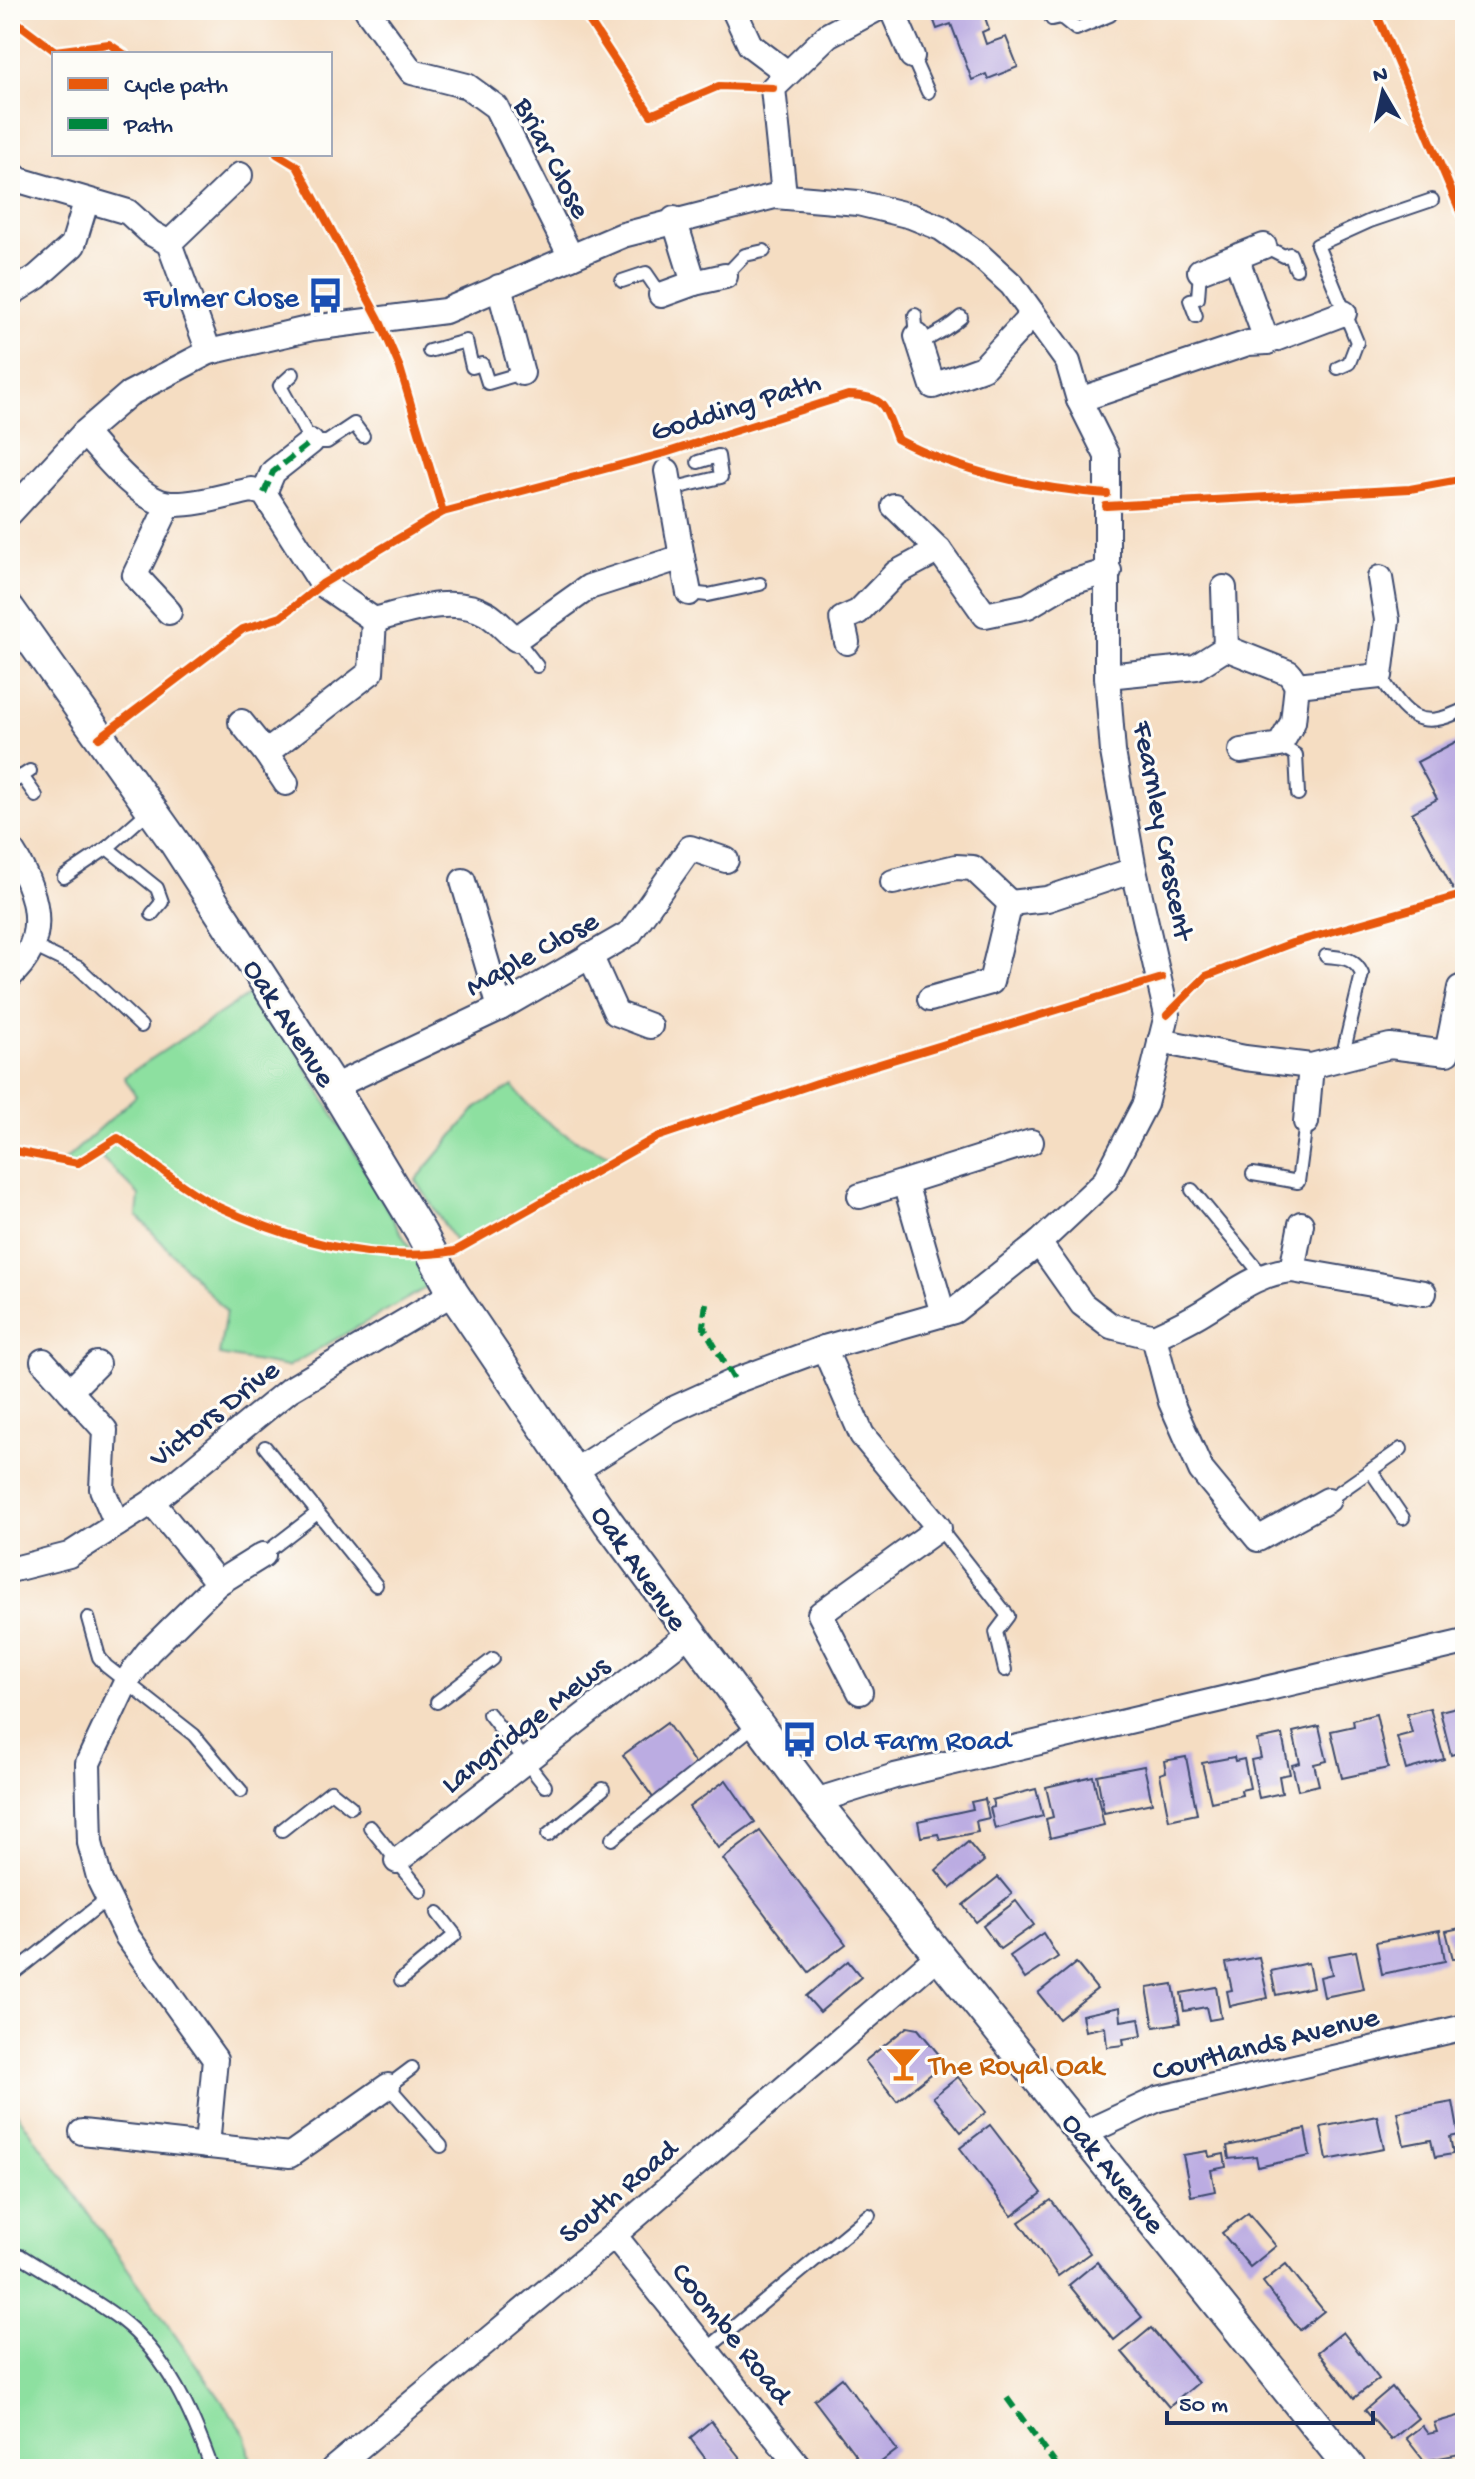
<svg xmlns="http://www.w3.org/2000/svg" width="1475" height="2479" viewBox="0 0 1475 2479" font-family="'Gochi Hand',sans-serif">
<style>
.green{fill:#8de0a0;stroke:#54887f;stroke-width:2}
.building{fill:#bbace2}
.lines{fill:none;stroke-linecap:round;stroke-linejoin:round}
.service-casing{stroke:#3c496d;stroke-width:16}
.minor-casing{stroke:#3c496d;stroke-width:28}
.tertiary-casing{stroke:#3c496d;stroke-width:34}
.service{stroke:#fff;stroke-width:12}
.minor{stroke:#fff;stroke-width:24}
.tertiary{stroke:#fff;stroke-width:30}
.quiet{stroke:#00873e;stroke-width:6;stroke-dasharray:12 6;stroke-linecap:butt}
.cycleway-casing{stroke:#fdfcf7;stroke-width:13}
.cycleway{stroke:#e8590c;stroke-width:8}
.labels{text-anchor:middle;stroke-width:6;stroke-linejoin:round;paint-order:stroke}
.street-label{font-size:30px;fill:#1b2f5e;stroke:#fdfcf7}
.transit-label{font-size:30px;fill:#164399;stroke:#fdfcf7;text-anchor:end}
.food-label{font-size:30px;fill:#c56008;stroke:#fdfcf7;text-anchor:start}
</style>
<rect width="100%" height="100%" fill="#fdfcf7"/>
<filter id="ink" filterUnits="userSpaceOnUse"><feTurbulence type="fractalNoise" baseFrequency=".0125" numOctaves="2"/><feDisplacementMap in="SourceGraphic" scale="16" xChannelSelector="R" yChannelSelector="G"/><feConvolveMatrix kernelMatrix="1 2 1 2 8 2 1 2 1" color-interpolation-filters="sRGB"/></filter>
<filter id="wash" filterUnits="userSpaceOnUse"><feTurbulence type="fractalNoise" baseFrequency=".006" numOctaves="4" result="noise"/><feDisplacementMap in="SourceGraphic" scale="32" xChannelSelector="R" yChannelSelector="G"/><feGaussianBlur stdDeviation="1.8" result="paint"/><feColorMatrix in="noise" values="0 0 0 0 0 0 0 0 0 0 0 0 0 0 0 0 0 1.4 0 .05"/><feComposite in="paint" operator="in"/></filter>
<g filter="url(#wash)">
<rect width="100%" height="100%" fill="#f5ddc2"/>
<!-- green -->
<g class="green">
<path d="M260,987L431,1285L287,1367L219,1355L226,1311L137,1216L139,1195L96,1152L76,1171L65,1160L136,1096L124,1077Z"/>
<path d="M513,1086C535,1119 581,1149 620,1157L456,1243L416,1180L477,1107Z"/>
<path d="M10,2103L246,2435L252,2469H10Z"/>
</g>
<g id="blocks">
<!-- building -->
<g class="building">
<path d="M930,10H972L974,16L983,12L989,29L982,32L986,44L1006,37L1018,67L988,79L986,74L972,80L951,24L937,29Z"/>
<path d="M1465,737V887L1455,893L1412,813L1437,799L1417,762Z"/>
<path d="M1465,1705V1751L1451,1755L1440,1711Z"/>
<path d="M1430,1708L1444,1759L1406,1770L1397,1737L1412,1733L1407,1714Z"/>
<path d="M1376,1714L1388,1768L1342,1778L1331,1731L1354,1726L1353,1720Z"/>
<path d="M667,1723L698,1768L654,1799L623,1755Z"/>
<path d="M1319,1726L1327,1761L1314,1764L1319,1785L1298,1790L1292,1765L1300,1763L1293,1732Z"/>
<path d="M1282,1735L1290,1774L1279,1776L1282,1793L1259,1798L1251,1760L1261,1758L1257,1740Z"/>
<path d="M1186,1757L1197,1814L1169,1820L1160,1774L1166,1772L1164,1761Z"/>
<path d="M1234,1757L1235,1761L1244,1759L1250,1788L1241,1790L1242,1795L1211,1802L1202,1763Z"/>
<path d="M1144,1766L1152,1803L1104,1813L1097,1775Z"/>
<path d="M1093,1776L1104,1825L1050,1838L1046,1819L1053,1817L1046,1787Z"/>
<path d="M726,1780L755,1822L718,1848L689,1807Z"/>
<path d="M1036,1789L1043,1816L995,1829L990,1808L994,1807L992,1800Z"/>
<path d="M985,1799L989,1818L976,1821L978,1832L940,1840L938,1834L921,1837L918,1821L973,1809L971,1802Z"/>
<path d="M760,1831L846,1944L809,1972L723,1859Z"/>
<path d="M968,1842L984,1861L951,1888L936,1870Z"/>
<path d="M998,1877L1012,1894L976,1922L963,1905Z"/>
<path d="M1016,1901L1034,1925L1000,1949L983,1926Z"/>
<path d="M1465,1927V1957L1453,1959L1446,1931Z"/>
<path d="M1440,1930L1445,1961L1382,1974L1376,1942Z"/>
<path d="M1043,1933L1058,1957L1025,1979L1010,1956Z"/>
<path d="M1356,1951L1364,1989L1324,1997L1320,1977L1332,1974L1328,1956Z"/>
<path d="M1259,1957L1268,1998L1230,2006L1227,1991L1232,1990L1226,1963Z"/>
<path d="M848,1961L861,1977L820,2012L806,1996Z"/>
<path d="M1076,1963L1097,1989L1059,2019L1038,1993Z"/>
<path d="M1308,1963L1313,1987L1276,1995L1271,1971Z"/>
<path d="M1173,1984L1180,2023L1154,2027L1147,1988Z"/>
<path d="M1216,1987L1221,2018L1209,2020L1206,2007L1184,2011L1181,1993Z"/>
<path d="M1120,2007L1121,2021L1139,2018L1142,2036L1123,2039L1124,2045L1107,2047L1105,2027L1085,2031L1082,2015Z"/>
<path d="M907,2027L918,2029L941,2057L936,2062L940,2067L897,2101L865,2061Z"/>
<path d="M958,2077L986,2112L961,2132L933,2097Z"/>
<path d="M1453,2102L1459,2135L1450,2137L1453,2154L1435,2157L1431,2140L1404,2145L1397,2112Z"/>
<path d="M1377,2116L1384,2149L1327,2160L1321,2127Z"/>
<path d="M990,2125L1042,2193L1012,2216L960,2148Z"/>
<path d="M1305,2129L1310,2156L1258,2167L1256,2156L1229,2159L1227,2146Z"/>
<path d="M1208,2151L1209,2157L1224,2154L1226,2167L1211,2170L1215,2191L1191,2196L1183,2155Z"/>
<path d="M1051,2200L1090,2253L1058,2276L1019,2222Z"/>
<path d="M1248,2213L1276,2246L1250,2267L1222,2233Z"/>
<path d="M1097,2262L1142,2317L1114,2340L1069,2285Z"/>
<path d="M1286,2264L1324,2311L1300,2330L1263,2282Z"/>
<path d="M1151,2328L1198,2383L1169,2407L1122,2352Z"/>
<path d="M1343,2332L1379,2379L1354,2398L1318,2352Z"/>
<path d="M842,2378L897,2450L872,2469H866L814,2400Z"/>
<path d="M1392,2387L1418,2418L1391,2440L1365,2410Z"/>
<path d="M1465,2414V2453L1424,2461L1406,2438L1422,2426L1428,2434L1437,2432L1434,2423Z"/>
<path d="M711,2421L733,2449L749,2469H714L711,2466L690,2438Z"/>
</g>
</g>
</g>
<g filter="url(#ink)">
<use href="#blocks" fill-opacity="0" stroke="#3c496d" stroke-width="2"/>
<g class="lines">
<defs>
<g id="service">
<path d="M1048,10L1052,19L1061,17L1076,29L1110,15L1108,10"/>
<path d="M912,56L928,92"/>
<path d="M1264,246L1284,256L1290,254L1296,269"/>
<path d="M725,276L745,255L764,251"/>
<path d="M622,281L646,273L661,295"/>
<path d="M915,315L917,336"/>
<path d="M1196,316L1190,300L1198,298L1200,271"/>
<path d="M919,343C934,336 949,328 961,317"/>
<path d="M429,351L466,341L472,367L482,364L488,383L522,373"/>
<path d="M1338,368L1349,363L1357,342L1317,245L1370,221L1432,200"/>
<path d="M293,374L280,386L311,442H327L354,424L363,436"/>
<path d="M671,489L721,477L718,456L698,462"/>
<path d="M689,593L708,595L760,584"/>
<path d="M516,639L537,666"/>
<path d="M1380,676C1406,715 1417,733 1465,709"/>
<path d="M1280,745L1296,755L1298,794"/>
<path d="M22,776L36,796"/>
<path d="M10,784L30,771"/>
<path d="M107,848L150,810"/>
<path d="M64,877L107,848L157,888L162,902L152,914"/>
<path d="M31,945L79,968L141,1026"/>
<path d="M1326,956C1343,958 1354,957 1362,974L1342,1058"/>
<path d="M1253,1174L1298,1182L1306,1122"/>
<path d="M1192,1190L1262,1275"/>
<path d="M265,1447L376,1585"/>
<path d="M1371,1471L1403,1518"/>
<path d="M1328,1500L1401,1449"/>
<path d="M939,1528L1008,1616L996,1632L1005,1670"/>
<path d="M263,1555L316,1514"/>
<path d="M88,1618L99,1657L106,1666L194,1735L241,1791"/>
<path d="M437,1702L493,1659"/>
<path d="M489,1714L545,1786"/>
<path d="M370,1827L421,1891"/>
<path d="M282,1830L331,1791L351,1807"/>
<path d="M548,1835L603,1789"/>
<path d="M612,1839L756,1724"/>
<path d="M10,1976L108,1898"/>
<path d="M401,1980L455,1935L438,1913"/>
<path d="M412,2068L388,2086L441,2146"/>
<path d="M10,2254L21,2256C54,2277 89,2296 120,2319C167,2355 193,2415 212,2469"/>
<path d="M706,2350L869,2215"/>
</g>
<g id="minor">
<path d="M367,10L412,72L467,86L496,107L571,257"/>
<path d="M734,10L750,45L786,72"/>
<path d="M892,10L912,56"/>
<path d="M10,172L19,180L128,212L151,233L169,243L209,352"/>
<path d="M784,195L773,88L828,35L875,10"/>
<path d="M169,243L240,175"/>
<path d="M1264,246L1236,257L1267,342"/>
<path d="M1200,271L1236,257"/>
<path d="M694,283L725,276"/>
<path d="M499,287L522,373"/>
<path d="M10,294L37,277L73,245L86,202"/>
<path d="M661,295L694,283L674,219"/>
<path d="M917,336L933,386L983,368L1033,314"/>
<path d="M1079,400L1248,343L1267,342L1344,313"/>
<path d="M84,433C103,454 141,503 171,504C197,505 227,495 252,490L264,493L322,584L374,620C408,611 454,594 487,614C497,620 506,631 516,639L589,587L682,557L689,593"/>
<path d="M667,471L682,557"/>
<path d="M264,493L273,472L311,442"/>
<path d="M894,506L939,550L985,615L1028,606L1065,584L1109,571"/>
<path d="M10,513L84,433L129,394L209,352L312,328L445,311L623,235L775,196L858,203L911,216L941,228L978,254L1012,285L1068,362L1079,400L1107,456V676L1113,752L1134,870L1167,1015L1145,1104L1105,1181L1039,1243L954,1311L824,1348L735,1381L669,1411L573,1472"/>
<path d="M1224,588L1226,648"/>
<path d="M169,612L135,575L169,504"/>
<path d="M847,642L842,619L858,612L896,573L939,550"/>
<path d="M1107,676L1196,667L1226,648L1289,673L1297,685L1380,676L1387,620L1380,578"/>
<path d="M241,722L266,753L371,672L374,620"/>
<path d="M1241,751L1280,745L1293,722L1297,685"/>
<path d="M266,753L286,783"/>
<path d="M10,848C37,890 52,938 10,976"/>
<path d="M463,881L500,1008"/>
<path d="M893,882L956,867L973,868L1010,903"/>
<path d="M590,955L616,1013L650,1026"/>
<path d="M930,999L991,982L1010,903L1047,899L1134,870"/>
<path d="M1160,1041L1245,1058L1311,1066L1390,1046L1447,1053L1460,988"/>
<path d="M333,1087L500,1008L630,933L690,848L726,860"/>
<path d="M1306,1122L1311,1066"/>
<path d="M905,1183L943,1314"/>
<path d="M860,1196L1031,1142"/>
<path d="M1039,1243L1082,1304L1111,1326L1154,1337C1171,1329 1189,1321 1206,1310C1235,1292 1257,1273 1292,1270L1424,1293"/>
<path d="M1292,1270L1301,1224"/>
<path d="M1154,1337L1171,1402L1201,1470L1258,1539L1328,1500"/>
<path d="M824,1348L862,1435L939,1528L820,1614L860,1692"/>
<path d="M43,1361L105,1430L102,1489L117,1524"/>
<path d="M70,1391L97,1364"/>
<path d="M152,1502L218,1583"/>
<path d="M10,1570L69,1555L152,1502L289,1390L453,1293"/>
<path d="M815,1801L895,1776L1465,1642"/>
<path d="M397,1861L689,1634"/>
<path d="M82,2132L290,2155L388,2086"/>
<path d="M1085,2133L1158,2099L1465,2027"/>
<path d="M207,2146L215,2059L127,1936L100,1881L90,1843L88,1763L127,1680L148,1652L218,1583L263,1555"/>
<path d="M614,2235L801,2469"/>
<path d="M333,2469L614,2235L939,1955"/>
</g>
<path id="tertiary" d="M10,610L175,843L333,1087L421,1233L453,1293L608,1522L815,1801L1351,2469"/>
</defs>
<!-- service casing -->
<use href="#service" class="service-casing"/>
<!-- minor casing -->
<use href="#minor" class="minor-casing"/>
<!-- tertiary casing -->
<use href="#tertiary" class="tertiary-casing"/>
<!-- service -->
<use href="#service" class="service"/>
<!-- minor -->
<use href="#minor" class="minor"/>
<!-- tertiary -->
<use href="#tertiary" class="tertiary"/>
<!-- quiet -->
<g class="quiet">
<path d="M264,493L273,472L311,442"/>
<path d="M706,1303L703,1326L735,1381"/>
<path d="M1007,2398L1059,2469"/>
</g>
<defs>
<g id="cycleway">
<path d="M582,10L651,115L719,86L773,88"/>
<path d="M1375,10L1465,223"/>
<path d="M10,17L55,51L109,44L124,54"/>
<path d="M277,154L297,166L379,319L400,368L443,512L665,453L848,395C886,396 884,406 897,439C959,472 1037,489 1107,494"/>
<path d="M1106,506L1410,489L1465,479"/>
<path d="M99,738L243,629L281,617L322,584L443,512"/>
<path d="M1167,1015L1206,976L1292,943L1465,894"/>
<path d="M10,1150L78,1163L118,1138C150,1160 184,1190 219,1207C292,1241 374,1264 455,1251L657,1137L817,1083L1162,978"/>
</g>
</defs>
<!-- cycleway casing -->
<use href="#cycleway" class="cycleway-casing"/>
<!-- cycleway -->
<use href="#cycleway" class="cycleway"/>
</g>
</g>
<!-- icons -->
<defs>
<symbol id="bus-bare" viewBox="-9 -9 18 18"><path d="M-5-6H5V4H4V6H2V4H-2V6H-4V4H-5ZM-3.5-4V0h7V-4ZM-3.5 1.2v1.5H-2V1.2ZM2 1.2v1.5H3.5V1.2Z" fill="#1a4fb4" stroke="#fdfcf7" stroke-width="2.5" paint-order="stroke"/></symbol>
<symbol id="bar-bare" viewBox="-9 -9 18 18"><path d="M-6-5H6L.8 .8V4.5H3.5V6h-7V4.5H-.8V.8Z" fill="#e8710a" stroke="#fdfcf7" stroke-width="2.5" paint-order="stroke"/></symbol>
</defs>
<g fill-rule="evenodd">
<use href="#bus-bare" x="300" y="270" width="51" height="51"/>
<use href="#bus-bare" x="774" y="1714" width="51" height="51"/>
<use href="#bar-bare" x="878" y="2038" width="51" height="51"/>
</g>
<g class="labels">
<!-- street labels -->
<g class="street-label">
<text transform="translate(554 157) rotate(62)" y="10">Briar Close</text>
<text transform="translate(735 405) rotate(-17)" y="10">Godding Path</text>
<text transform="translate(1165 830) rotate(79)" y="10">Fearnley Crescent</text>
<text transform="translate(531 952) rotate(-29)" y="10">Maple Close</text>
<text transform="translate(291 1022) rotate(57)" y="10">Oak Avenue</text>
<text transform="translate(213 1412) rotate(-38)" y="10">Victors Drive</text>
<text transform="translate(641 1567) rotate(55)" y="10">Oak Avenue</text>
<text transform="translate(524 1723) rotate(-38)" y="10">Langridge Mews</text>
<text transform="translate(1265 2042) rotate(-14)" y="10">Courtlands Avenue</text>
<text transform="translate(1115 2172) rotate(51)" y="10">Oak Avenue</text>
<text transform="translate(617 2190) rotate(-40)" y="10">South Road</text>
<text transform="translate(733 2332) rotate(51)" y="10">Coombe Road</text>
</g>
<!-- transit labels -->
<g class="transit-label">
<text x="299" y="306">Fulmer Close</text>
<text x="825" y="1749" text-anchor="start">Old Farm Road</text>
</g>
<!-- food labels -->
<g class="food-label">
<text x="929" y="2074">The Royal Oak</text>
</g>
</g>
<!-- margin -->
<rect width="1475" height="2479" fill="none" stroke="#fdfcf7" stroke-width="40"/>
<!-- legend -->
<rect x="52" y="52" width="280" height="104" fill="#fdfcf7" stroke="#a3aaba" stroke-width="2"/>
<rect x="68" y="78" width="40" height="12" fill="#e8590c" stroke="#a3aaba" stroke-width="2"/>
<text x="124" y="92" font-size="24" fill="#1b2f5e">Cycle path</text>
<rect x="68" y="118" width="40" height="12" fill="#00873e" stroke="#a3aaba" stroke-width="2"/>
<text x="124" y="132" font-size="24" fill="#1b2f5e">Path</text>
<!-- north arrow -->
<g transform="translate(1383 92) rotate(351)" stroke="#fdfcf7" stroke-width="6" paint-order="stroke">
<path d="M0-6L14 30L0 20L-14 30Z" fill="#1b2f5e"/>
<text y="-12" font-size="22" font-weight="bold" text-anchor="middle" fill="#1b2f5e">N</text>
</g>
<!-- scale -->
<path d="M1167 2411v12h206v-12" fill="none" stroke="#1b2f5e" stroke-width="4"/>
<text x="1179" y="2411" font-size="24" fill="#1b2f5e" stroke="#fdfcf7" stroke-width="6" paint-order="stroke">50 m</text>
</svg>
